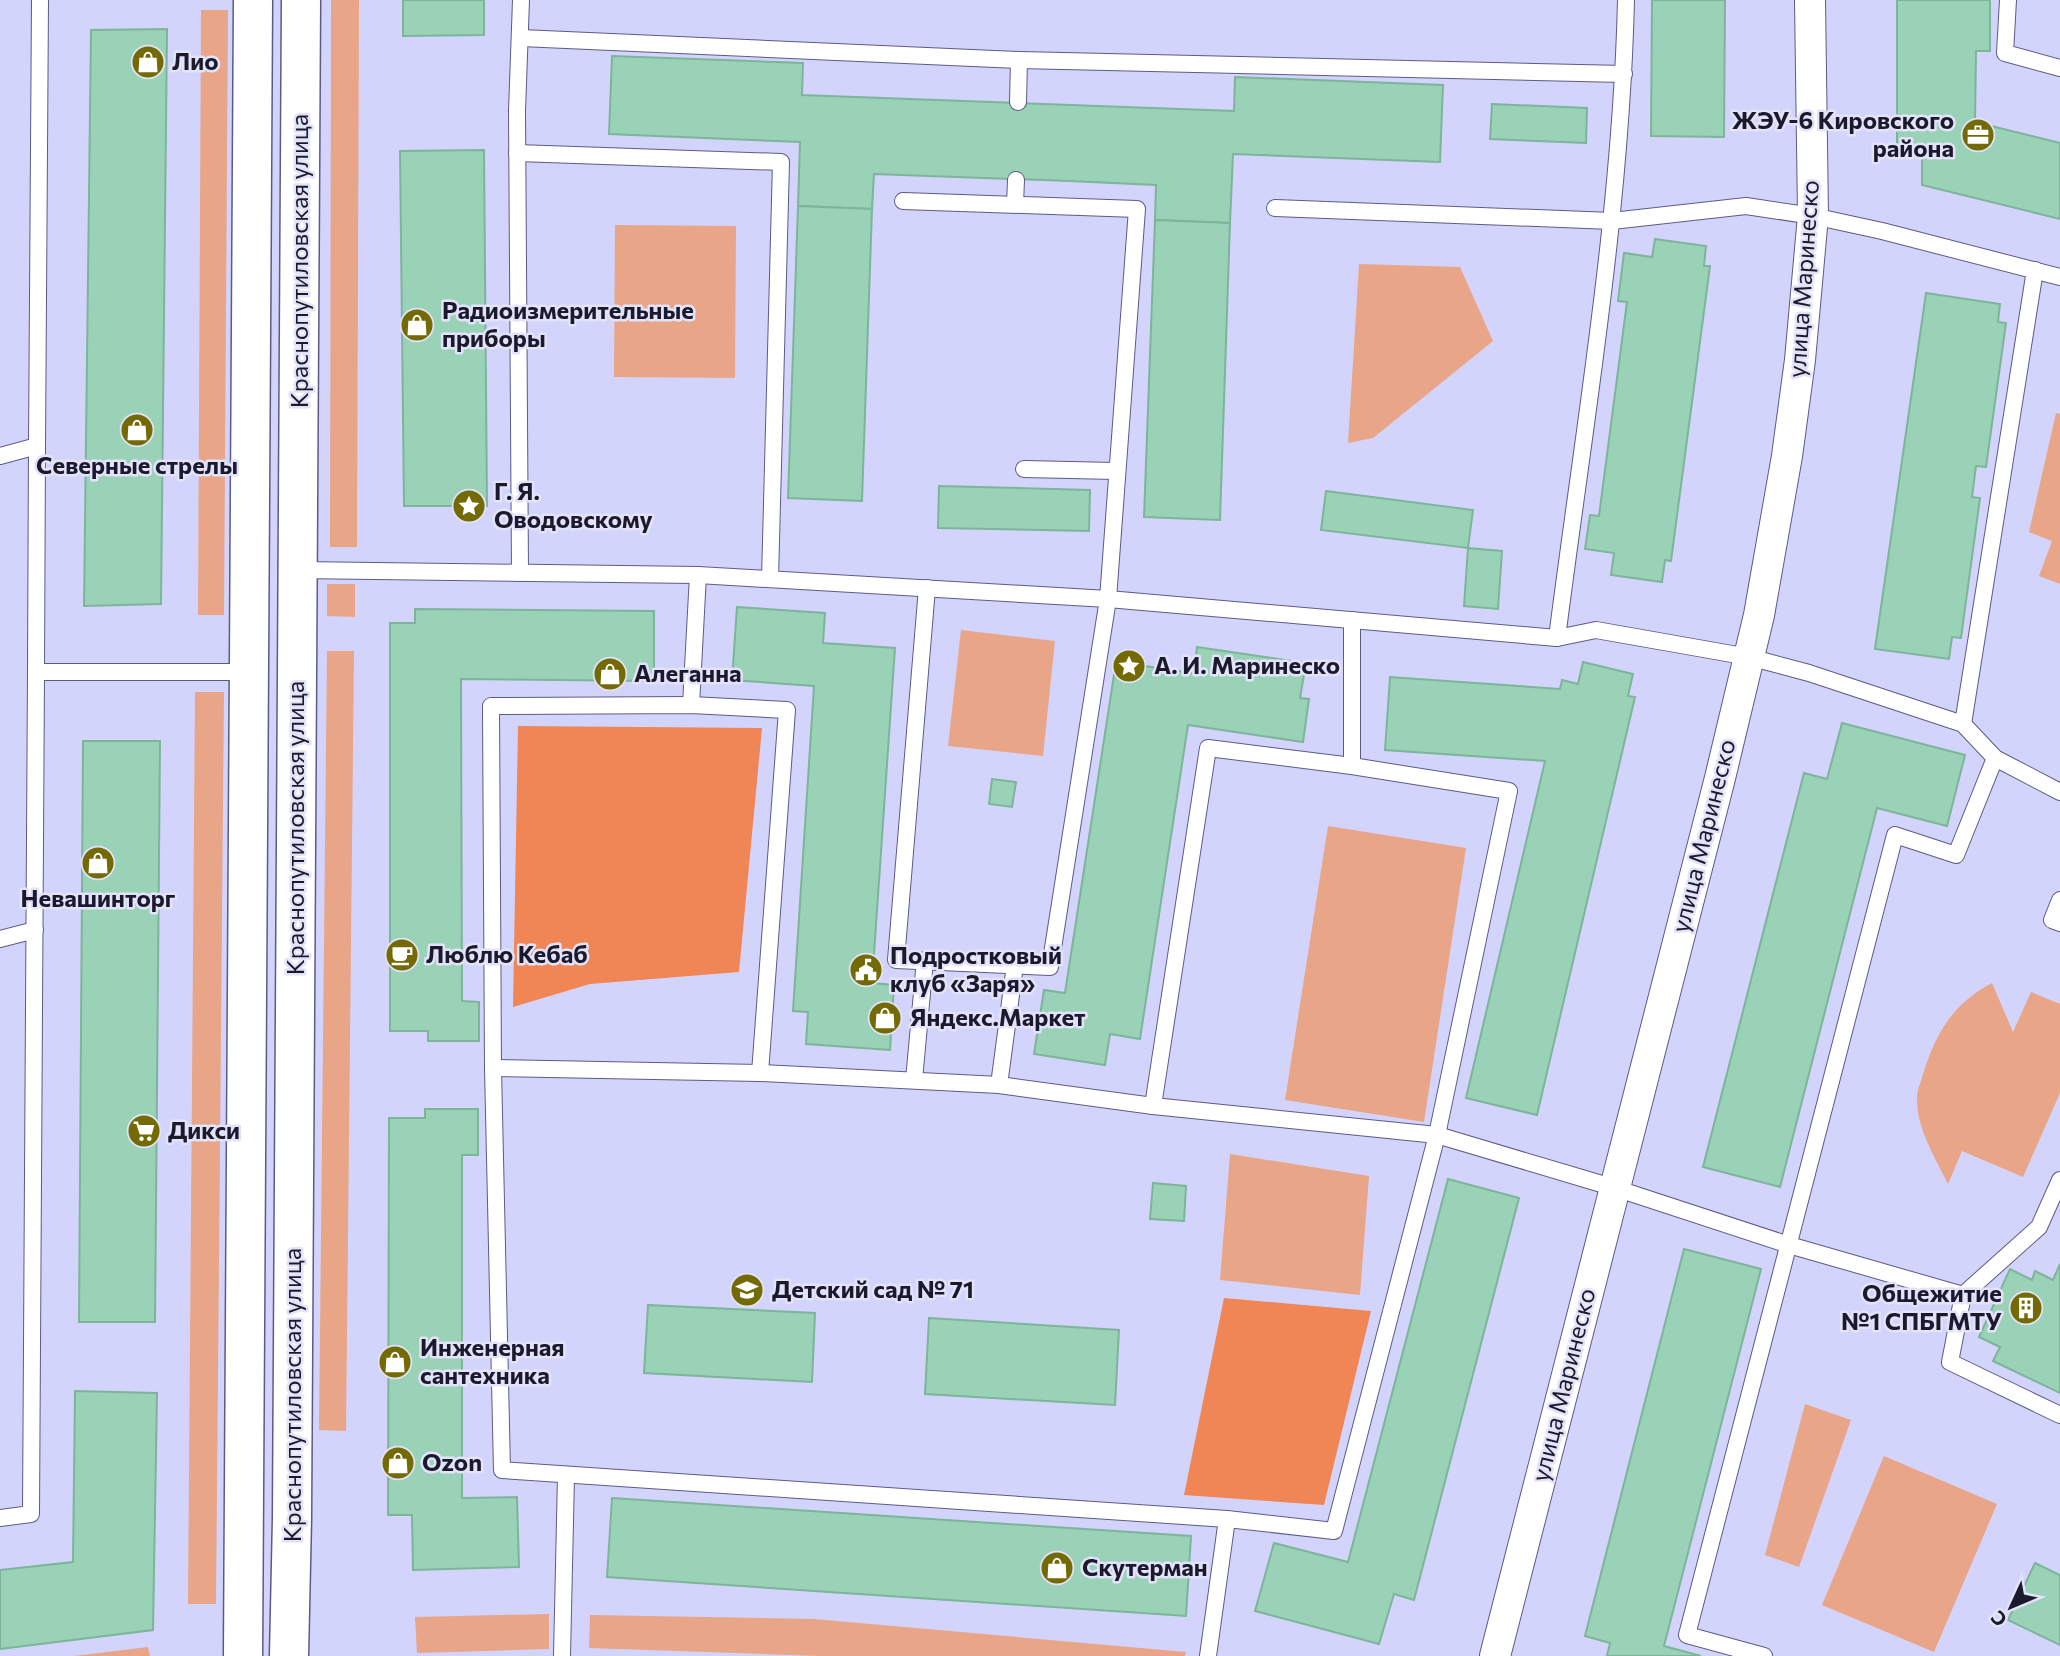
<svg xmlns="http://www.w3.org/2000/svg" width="2060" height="1656" viewBox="0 0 2060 1656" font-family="Commissioner,sans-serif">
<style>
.green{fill:#e9a587}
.forest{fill:#f08555}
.building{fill:#99d2b7;stroke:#7db49a;stroke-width:2}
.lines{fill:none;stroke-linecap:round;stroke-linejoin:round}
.service-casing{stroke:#5c5b87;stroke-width:18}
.minor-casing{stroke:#5c5b87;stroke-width:32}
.secondary-casing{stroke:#5c5b87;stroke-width:41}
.service{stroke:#fff;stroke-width:16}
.minor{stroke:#fff;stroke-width:30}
.secondary{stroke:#fff;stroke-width:38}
.labels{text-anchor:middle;stroke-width:5;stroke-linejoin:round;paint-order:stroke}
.poi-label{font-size:24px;font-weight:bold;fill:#1b1a2d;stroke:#e2e3f8;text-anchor:start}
.street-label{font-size:24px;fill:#1b1a2d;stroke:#e2e3f8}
</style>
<rect width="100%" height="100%" fill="#d3d4fc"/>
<!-- green -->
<g class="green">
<path d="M331,0H359L357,547H330Z"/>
<path d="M201,10H228L224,615H198Z"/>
<path d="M615,225L736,226L735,378L614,377Z"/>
<path d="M1359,264L1460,267L1493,341L1373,438L1348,443Z"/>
<path d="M2056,413L2060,414V584L2039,576L2052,541L2029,532Z"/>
<path d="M327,584H355V617L327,616Z"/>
<path d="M961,630L1055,641L1043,756L948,746Z"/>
<path d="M327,651H354L346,1431L319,1430Z"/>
<path d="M195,692H224L216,1604H188Z"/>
<path d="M1328,826L1466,848L1424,1122L1285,1100Z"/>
<path d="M1992,983L2013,1032L2031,992L2060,1004V1093L2023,1177L1962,1151L1948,1184C1935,1157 1916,1128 1917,1097C1917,1089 1922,1079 1924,1071C1937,1031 1954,1003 1992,983Z"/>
<path d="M1230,1154L1369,1176L1360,1295L1220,1280Z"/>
<path d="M1805,1404L1851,1420L1799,1567L1765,1555Z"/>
<path d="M1884,1456L1997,1504L1934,1652L1822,1605Z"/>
<path d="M549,1614V1649L417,1653L415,1617Z"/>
<path d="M590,1615L814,1619L1186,1652L1185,1656H820L589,1648Z"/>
<path d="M148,1647L150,1656H74Z"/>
</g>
<!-- forest -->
<g class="forest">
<path d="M518,726L762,728L739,972L590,984L513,1007Z"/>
<path d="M1224,1298L1371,1311L1324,1505L1184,1495Z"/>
</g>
<!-- building -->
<g class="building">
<path d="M403,0H484V35L403,36Z"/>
<path d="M1652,0H1725L1724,137L1651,136Z"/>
<path d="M1897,0H1990V51H1976L1975,122L2060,143V219L1922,185V157L1897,156Z"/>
<path d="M167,29L161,604L84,606L91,30Z"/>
<path d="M612,56L803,63L802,95L1234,111L1235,77L1443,85L1440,162L1233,154L1230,223L1155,220L1156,185L1069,181L874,174L872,209L798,206L800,142L609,134Z"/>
<path d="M1492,104L1587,108L1586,143L1490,139Z"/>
<path d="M484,150L487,506H404L400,151Z"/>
<path d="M798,206L872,209L862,501L788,498Z"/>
<path d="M1155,220L1230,223L1220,520L1144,517Z"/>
<path d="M1655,239L1706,246L1704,266H1710L1671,561L1665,560L1662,582L1611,575L1614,553L1585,549L1590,515L1599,516L1627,302L1618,301L1624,253L1652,257Z"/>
<path d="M1926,293L2000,304L1998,322L2006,323L1986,467L1976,466L1972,497L1980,498L1961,638L1952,637L1949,659L1875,649Z"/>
<path d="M939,486L1090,490L1089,531L938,528Z"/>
<path d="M1326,491L1473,510L1468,548L1321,530Z"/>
<path d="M1468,548L1502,551L1498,609L1464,606Z"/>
<path d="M737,607L825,613L823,643L895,648L872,983L894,985L890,1050L806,1044L808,1012L793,1011L814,686L732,680Z"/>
<path d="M415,609L654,611V681L461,679L462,1001L479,1002V1041H428V1031H390V623H415Z"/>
<path d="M1197,647L1306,663L1300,698L1309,699L1303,742L1188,725L1140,1039L1110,1034L1105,1065L1034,1054L1044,990L1065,993L1116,662L1194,673Z"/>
<path d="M1583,662L1633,674L1628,696L1635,697L1537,1115L1466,1098L1545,761L1385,750L1390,677L1560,689L1562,680L1578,684Z"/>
<path d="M1842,723L1965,755L1947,826L1877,808L1780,1187L1703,1167L1804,773L1827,779Z"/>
<path d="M83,741H160L155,1322H79Z"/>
<path d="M992,779L1016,782L1012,807L989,804Z"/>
<path d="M425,1109H478V1155H462V1498L517,1497L519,1567L413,1570L412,1515H388L389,1118H425Z"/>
<path d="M1448,1179L1519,1198L1414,1600L1394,1594L1379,1644L1255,1611L1274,1543L1348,1562Z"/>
<path d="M1153,1183L1186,1186L1184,1221L1150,1219Z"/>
<path d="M1684,1249L1761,1269L1664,1646L1701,1656H1607L1610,1643L1585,1636Z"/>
<path d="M2060,1264V1393L1993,1361L2000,1347L1979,1337L2010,1269L2032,1280L2035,1271L2053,1280Z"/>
<path d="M648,1305L815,1313L812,1382L644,1373Z"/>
<path d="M929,1318L1119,1330L1115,1405L925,1394Z"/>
<path d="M75,1391L157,1393L153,1630L0,1649V1570L73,1562Z"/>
<path d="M612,1498L1191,1536L1186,1616L607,1577Z"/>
<path d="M2035,1563L2060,1575V1645L2008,1620Z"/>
</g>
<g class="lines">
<defs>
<g id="service">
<path d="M2008,0L2005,53L2060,68"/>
<path d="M521,38L1019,60L1624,74"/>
<path d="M1018,102L1019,60"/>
<path d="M517,153L781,162L770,579"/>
<path d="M903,201L1137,209L1108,599L1050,967L896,960L927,588"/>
<path d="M1015,204L1016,180"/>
<path d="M1275,208L1612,221L1746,206L1813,216L1882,231L2060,277"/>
<path d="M37,446L40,0"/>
<path d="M0,456L37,446L36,672H249"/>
<path d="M1024,469L1116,471"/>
<path d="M298,570L698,575L1108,599L1557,638L1596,630L1749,657L1809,673L1963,724L1995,758L2060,792"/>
<path d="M520,573L517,111L521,0"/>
<path d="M1352,620V766"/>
<path d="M1557,638C1584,426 1621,214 1626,0"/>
<path d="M691,705L698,575"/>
<path d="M1963,724L2035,270"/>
<path d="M2060,900L2052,920L2060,923"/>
<path d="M0,939L35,930"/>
<path d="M493,1068L760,1073L999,1085L1153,1106L1437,1135L1615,1188L1789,1245L1963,1295L1950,1362L2060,1415"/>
<path d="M760,1073L787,710L691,705L491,706L493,1068L502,1470L1227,1519L1334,1531L1437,1135L1509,791L1352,766L1208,748L1153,1106"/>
<path d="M914,1080L925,960"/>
<path d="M999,1085L1015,965"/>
<path d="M1963,1295L2039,1227L2060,1180"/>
<path d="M0,1518L31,1514L36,672"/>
<path d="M562,1656L566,1476"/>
<path d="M1208,1656L1227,1519"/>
<path d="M1764,1656L1687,1635L1895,835L1956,855L1995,758"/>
</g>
<path id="minor" d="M1495,1656L1720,778L1759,615L1787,456L1800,360L1813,216L1810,0"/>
<g id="secondary">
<path d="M243,1656L253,0"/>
<path d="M289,1656L292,1518L301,0"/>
</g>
</defs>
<!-- service casing -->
<use href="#service" class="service-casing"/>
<!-- minor casing -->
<use href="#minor" class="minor-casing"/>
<!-- secondary casing -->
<use href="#secondary" class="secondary-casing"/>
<!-- service -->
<use href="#service" class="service"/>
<!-- minor -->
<use href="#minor" class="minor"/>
<!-- secondary -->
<use href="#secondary" class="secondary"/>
</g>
<!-- icons -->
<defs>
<symbol id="shop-disc" viewBox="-11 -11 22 22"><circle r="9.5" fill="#736a03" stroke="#e2e3f8"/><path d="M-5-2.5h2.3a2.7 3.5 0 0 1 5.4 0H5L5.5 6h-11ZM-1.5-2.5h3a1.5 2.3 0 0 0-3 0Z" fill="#fff"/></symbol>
<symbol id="office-disc" viewBox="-11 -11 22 22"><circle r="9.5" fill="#736a03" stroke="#e2e3f8"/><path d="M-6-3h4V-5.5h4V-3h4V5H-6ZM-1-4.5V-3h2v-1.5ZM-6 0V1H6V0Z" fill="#fff"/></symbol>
<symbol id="sight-disc" viewBox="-11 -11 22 22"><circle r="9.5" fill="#736a03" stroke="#e2e3f8"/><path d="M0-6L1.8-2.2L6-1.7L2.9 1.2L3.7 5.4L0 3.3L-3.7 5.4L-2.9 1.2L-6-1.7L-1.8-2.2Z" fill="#fff"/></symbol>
<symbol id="cafe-disc" viewBox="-11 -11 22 22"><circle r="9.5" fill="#736a03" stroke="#e2e3f8"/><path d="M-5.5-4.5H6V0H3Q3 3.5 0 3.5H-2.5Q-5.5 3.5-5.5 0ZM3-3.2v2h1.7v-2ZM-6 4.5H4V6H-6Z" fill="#fff"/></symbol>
<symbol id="civic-disc" viewBox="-11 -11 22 22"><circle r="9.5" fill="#736a03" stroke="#e2e3f8"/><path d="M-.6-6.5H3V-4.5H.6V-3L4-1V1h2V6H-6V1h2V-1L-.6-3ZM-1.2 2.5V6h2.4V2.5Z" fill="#fff"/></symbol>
<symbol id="supermarket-disc" viewBox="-11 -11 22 22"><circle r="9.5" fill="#736a03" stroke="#e2e3f8"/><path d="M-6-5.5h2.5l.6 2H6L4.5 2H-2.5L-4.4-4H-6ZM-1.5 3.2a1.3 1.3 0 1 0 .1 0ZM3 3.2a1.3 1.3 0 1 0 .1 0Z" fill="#fff"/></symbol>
<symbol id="school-disc" viewBox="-11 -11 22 22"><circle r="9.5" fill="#736a03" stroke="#e2e3f8"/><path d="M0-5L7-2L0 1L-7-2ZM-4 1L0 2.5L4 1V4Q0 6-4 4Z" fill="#fff"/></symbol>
<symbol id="building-disc" viewBox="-11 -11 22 22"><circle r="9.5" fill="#736a03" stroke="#e2e3f8"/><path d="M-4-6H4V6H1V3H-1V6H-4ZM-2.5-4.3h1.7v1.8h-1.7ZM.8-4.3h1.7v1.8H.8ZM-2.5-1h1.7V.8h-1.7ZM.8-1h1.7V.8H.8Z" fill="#fff"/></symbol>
</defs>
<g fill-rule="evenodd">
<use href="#shop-disc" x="129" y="43" width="38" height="38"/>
<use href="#office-disc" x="1959" y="116" width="38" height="38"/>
<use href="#shop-disc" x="398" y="306" width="38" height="38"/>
<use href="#shop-disc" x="118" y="411" width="38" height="38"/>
<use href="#sight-disc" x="450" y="487" width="38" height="38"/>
<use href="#sight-disc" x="1110" y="647" width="38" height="38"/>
<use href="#shop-disc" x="591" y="655" width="38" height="38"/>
<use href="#shop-disc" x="79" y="844" width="38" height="38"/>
<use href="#cafe-disc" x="383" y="936" width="38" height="38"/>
<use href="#civic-disc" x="847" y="951" width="38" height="38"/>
<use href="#shop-disc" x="866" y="999" width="38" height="38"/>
<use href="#supermarket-disc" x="125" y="1112" width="38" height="38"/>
<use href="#school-disc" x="728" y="1271" width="38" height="38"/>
<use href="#building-disc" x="2007" y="1289" width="38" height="38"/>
<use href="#shop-disc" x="376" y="1343" width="38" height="38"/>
<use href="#shop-disc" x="379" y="1444" width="38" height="38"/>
<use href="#shop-disc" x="1038" y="1549" width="38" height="38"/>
</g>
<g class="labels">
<!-- poi labels -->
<g class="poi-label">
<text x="172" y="70">Лио</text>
<text x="1954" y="129" text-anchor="end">ЖЭУ-6 Кировского<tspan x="1954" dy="28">района</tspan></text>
<text x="442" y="319">Радиоизмерительные<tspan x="442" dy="28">приборы</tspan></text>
<text x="137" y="474" text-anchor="middle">Северные стрелы</text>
<text x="494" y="500">Г. Я.<tspan x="494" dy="28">Оводовскому</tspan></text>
<text x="1154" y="674">А. И. Маринеско</text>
<text x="634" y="682">Алеганна</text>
<text x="98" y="907" text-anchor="middle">Невашинторг</text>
<text x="426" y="963">Люблю Кебаб</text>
<text x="890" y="964">Подростковый<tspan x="890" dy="28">клуб «Заря»</tspan></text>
<text x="910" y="1026">Яндекс.Маркет</text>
<text x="168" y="1139">Дикси</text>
<text x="772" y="1298">Детский сад № 71</text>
<text x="2002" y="1302" text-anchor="end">Общежитие<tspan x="2002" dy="28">№1 СПБГМТУ</tspan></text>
<text x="420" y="1356">Инженерная<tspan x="420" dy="28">сантехника</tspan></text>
<text x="422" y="1471">Ozon</text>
<text x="1082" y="1576">Скутерман</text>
</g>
<!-- street labels -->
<g class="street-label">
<text transform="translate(300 261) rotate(-90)" y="8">Краснопутиловская улица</text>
<text transform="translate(1804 279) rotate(-86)" y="8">улица Маринеско</text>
<text transform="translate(296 828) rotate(-90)" y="8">Краснопутиловская улица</text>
<text transform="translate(1704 836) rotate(-76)" y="8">улица Маринеско</text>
<text transform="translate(1564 1385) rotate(-76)" y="8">улица Маринеско</text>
<text transform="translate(293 1395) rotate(-90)" y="8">Краснопутиловская улица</text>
</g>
</g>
<!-- north arrow -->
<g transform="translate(2011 1607) rotate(226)" stroke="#e2e3f8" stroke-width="5" paint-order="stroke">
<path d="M0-5L12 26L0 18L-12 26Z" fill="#1b1a2d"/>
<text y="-10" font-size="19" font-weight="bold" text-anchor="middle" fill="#1b1a2d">С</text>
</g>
</svg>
